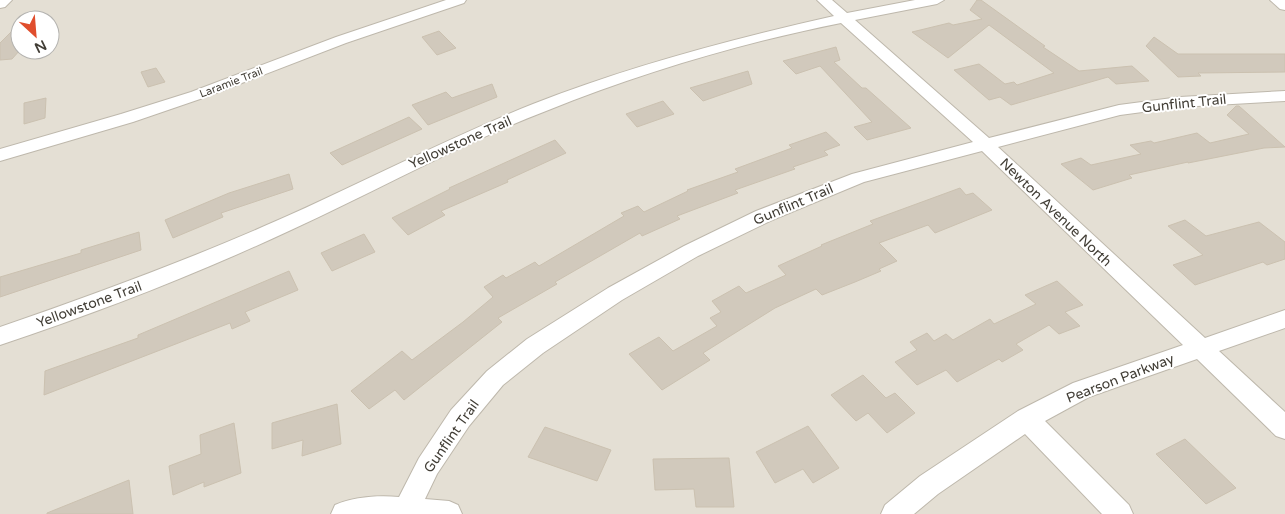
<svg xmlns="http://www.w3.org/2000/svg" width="1285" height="514" viewBox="0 0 1285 514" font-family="'Varela Round',sans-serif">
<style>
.residential{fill:#e4dfd4;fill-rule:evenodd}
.building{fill:#d1c9bc;stroke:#cbc1b0}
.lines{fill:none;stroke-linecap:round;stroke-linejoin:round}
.street-casing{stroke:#beb8ac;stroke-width:2}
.street{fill:#fff;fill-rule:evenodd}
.labels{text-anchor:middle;stroke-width:4;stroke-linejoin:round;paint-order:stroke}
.far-street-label{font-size:11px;fill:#423e36;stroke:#fff}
.street-label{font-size:14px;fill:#423e36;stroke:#fff}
</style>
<rect width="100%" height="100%" fill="#f0eee5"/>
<!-- residential -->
<path class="residential" d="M0,0H1285V514H0ZM20,20H50V50H20Z"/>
<!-- building -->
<g class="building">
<path d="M977,0H981L1045,46L1043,47L1079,71L1132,66L1149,81L1116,84L1108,77L1011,105L1000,97L989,100L954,70L979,64L1005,84L1014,82L1017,85L1054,73L989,25L948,58L912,32L949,23L953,25L982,19L970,10Z"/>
<path d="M20,23V50L12,59L0,60V43Z"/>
<path d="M439,31L456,48L437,55L422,37Z"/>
<path d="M1154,37L1178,54H1285V72L1198,73L1201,76L1178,77L1146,46Z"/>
<path d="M836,47L840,60L834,62L862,88H866L911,128L867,140L854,127L872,122L820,66L796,74L783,61Z"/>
<path d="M156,68L165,82L148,87L141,72Z"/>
<path d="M748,71L752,84L703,101L690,88Z"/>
<path d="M492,84L497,97L428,125L412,105L446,92L452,98Z"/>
<path d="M46,98L45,118L24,124V103Z"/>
<path d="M663,101L674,114L637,127L626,114Z"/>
<path d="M1236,106H1239L1285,147L1264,148L1188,163V162L1129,175L1132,178L1093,190L1061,164L1081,158L1091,165L1141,154L1130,145L1151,141L1154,143L1197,133L1210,143L1249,134L1227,115Z"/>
<path d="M409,117L422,129L342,165L330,153Z"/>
<path d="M826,132L840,145L824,151L828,155L793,167L795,169L735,190L738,193L677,216L680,219L642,236L640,233L555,282L557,284L498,318L502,322L404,400L395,390L369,409L351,391L402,351L412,360L463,322L493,297L484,287L503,275L506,278L535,262L539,266L624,216L621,213L638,206L644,212L688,191L687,190L738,172L735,169L792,148L789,145Z"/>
<path d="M555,140L566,153L507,180L508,182L441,211L445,215L408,235L392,218L450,189L449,188Z"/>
<path d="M289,174L293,189L221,213L223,217L173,238L165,220L229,193Z"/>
<path d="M960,188L966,195L973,193L992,210L935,233L928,225L879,243L897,261L879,269L881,271L855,282L822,295L816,289L775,308L703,353L710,360L662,390L629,354L659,337L673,351L717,326L710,318L721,312L712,301L739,286L746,293L786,275L778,266L822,246L821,245L873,224L870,221Z"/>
<path d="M1185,220L1206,236L1259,222L1285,242V259L1267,265L1263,262L1195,285L1173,265L1203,255L1168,226Z"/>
<path d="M139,232L141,250L0,297V277L81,253V250Z"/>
<path d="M364,234L375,252L332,271L321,253Z"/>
<path d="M289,271L298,290L245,312L250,321L232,329L230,323L44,395L45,371L138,338V335Z"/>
<path d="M1057,281L1083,305L1065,312L1080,326L1059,334L1049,325L1016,344L1023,350L1002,362L999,359L957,382L946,370L917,385L895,362L917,350L910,342L927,333L934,341L946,334L953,340L990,319L994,324L1036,304L1025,295Z"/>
<path d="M863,375L886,398L895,393L915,413L887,433L868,413L856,421L831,395Z"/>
<path d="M337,404L341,444L302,456L303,440L272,449V423Z"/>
<path d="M234,423L241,473L204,487V482L173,495L169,466L201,454L200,435Z"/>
<path d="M808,426L839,468L813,483L803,469L775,483L756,452Z"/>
<path d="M545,427L611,450L597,481L528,457Z"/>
<path d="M1185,439L1236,488L1206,504L1156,454Z"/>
<path d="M729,458L734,507H696L694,489L655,490L653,459Z"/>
<path d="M129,480L133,514H47V513Z"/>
</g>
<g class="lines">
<defs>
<g id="street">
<path d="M0,0H12L5,7L0,8Z"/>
<path d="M446,0H466L464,3L346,43L203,98L133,122L0,161V149L121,114L191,92L336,37Z"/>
<path d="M817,0H832L847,13L915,0H944L937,4L855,20L989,138L1119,105L1180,97L1285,91V101L1180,107L1120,115L998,147L1205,338L1285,310V328L1219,351L1285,412V439L1276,436L1197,359L1089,397L1045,421L1129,505L1133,514H1102L1025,434L938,494L914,514H881L885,505L920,476L1018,411L1073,383L1183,345L982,151L864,182L770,221L698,256L622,300L543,353L503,385L469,426L437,474L425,499L449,501L458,505L462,514H331L335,505C353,497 378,495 399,497L419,458L451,410L487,371L527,339L608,288L684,246L756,211L852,174L973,142L841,23C741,43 641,73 546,111C458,145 376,191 291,230C197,274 99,312 0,345V327C93,295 186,261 276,221C362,183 445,139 533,104C630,66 732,39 834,16Z"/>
<path d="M1270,0H1285V10L1280,9Z"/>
</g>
</defs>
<!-- street casing -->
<use href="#street" class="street-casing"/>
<!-- street -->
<use href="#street" class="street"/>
</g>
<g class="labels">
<!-- far-street labels -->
<g class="far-street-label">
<text transform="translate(231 82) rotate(-21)" y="4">Laramie Trail</text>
</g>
<!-- street labels -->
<g class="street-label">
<text transform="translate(1184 103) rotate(-6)" y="5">Gunflint Trail</text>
<text transform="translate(460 142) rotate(-24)" y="5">Yellowstone Trail</text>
<text transform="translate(793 204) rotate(-23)" y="5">Gunflint Trail</text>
<text transform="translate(1056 212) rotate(44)" y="5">Newton Avenue North</text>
<text transform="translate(89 304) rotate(-20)" y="5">Yellowstone Trail</text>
<text transform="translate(1120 378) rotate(-21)" y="5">Pearson Parkway</text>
<text transform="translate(451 436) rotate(-55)" y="5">Gunflint Trail</text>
</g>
</g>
<!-- north arrow -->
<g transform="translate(35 35) rotate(154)"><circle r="24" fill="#ffffff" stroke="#b3b2af"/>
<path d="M0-4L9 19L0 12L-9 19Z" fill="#e04e2d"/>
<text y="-8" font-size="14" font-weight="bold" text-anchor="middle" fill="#423e36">N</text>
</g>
</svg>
